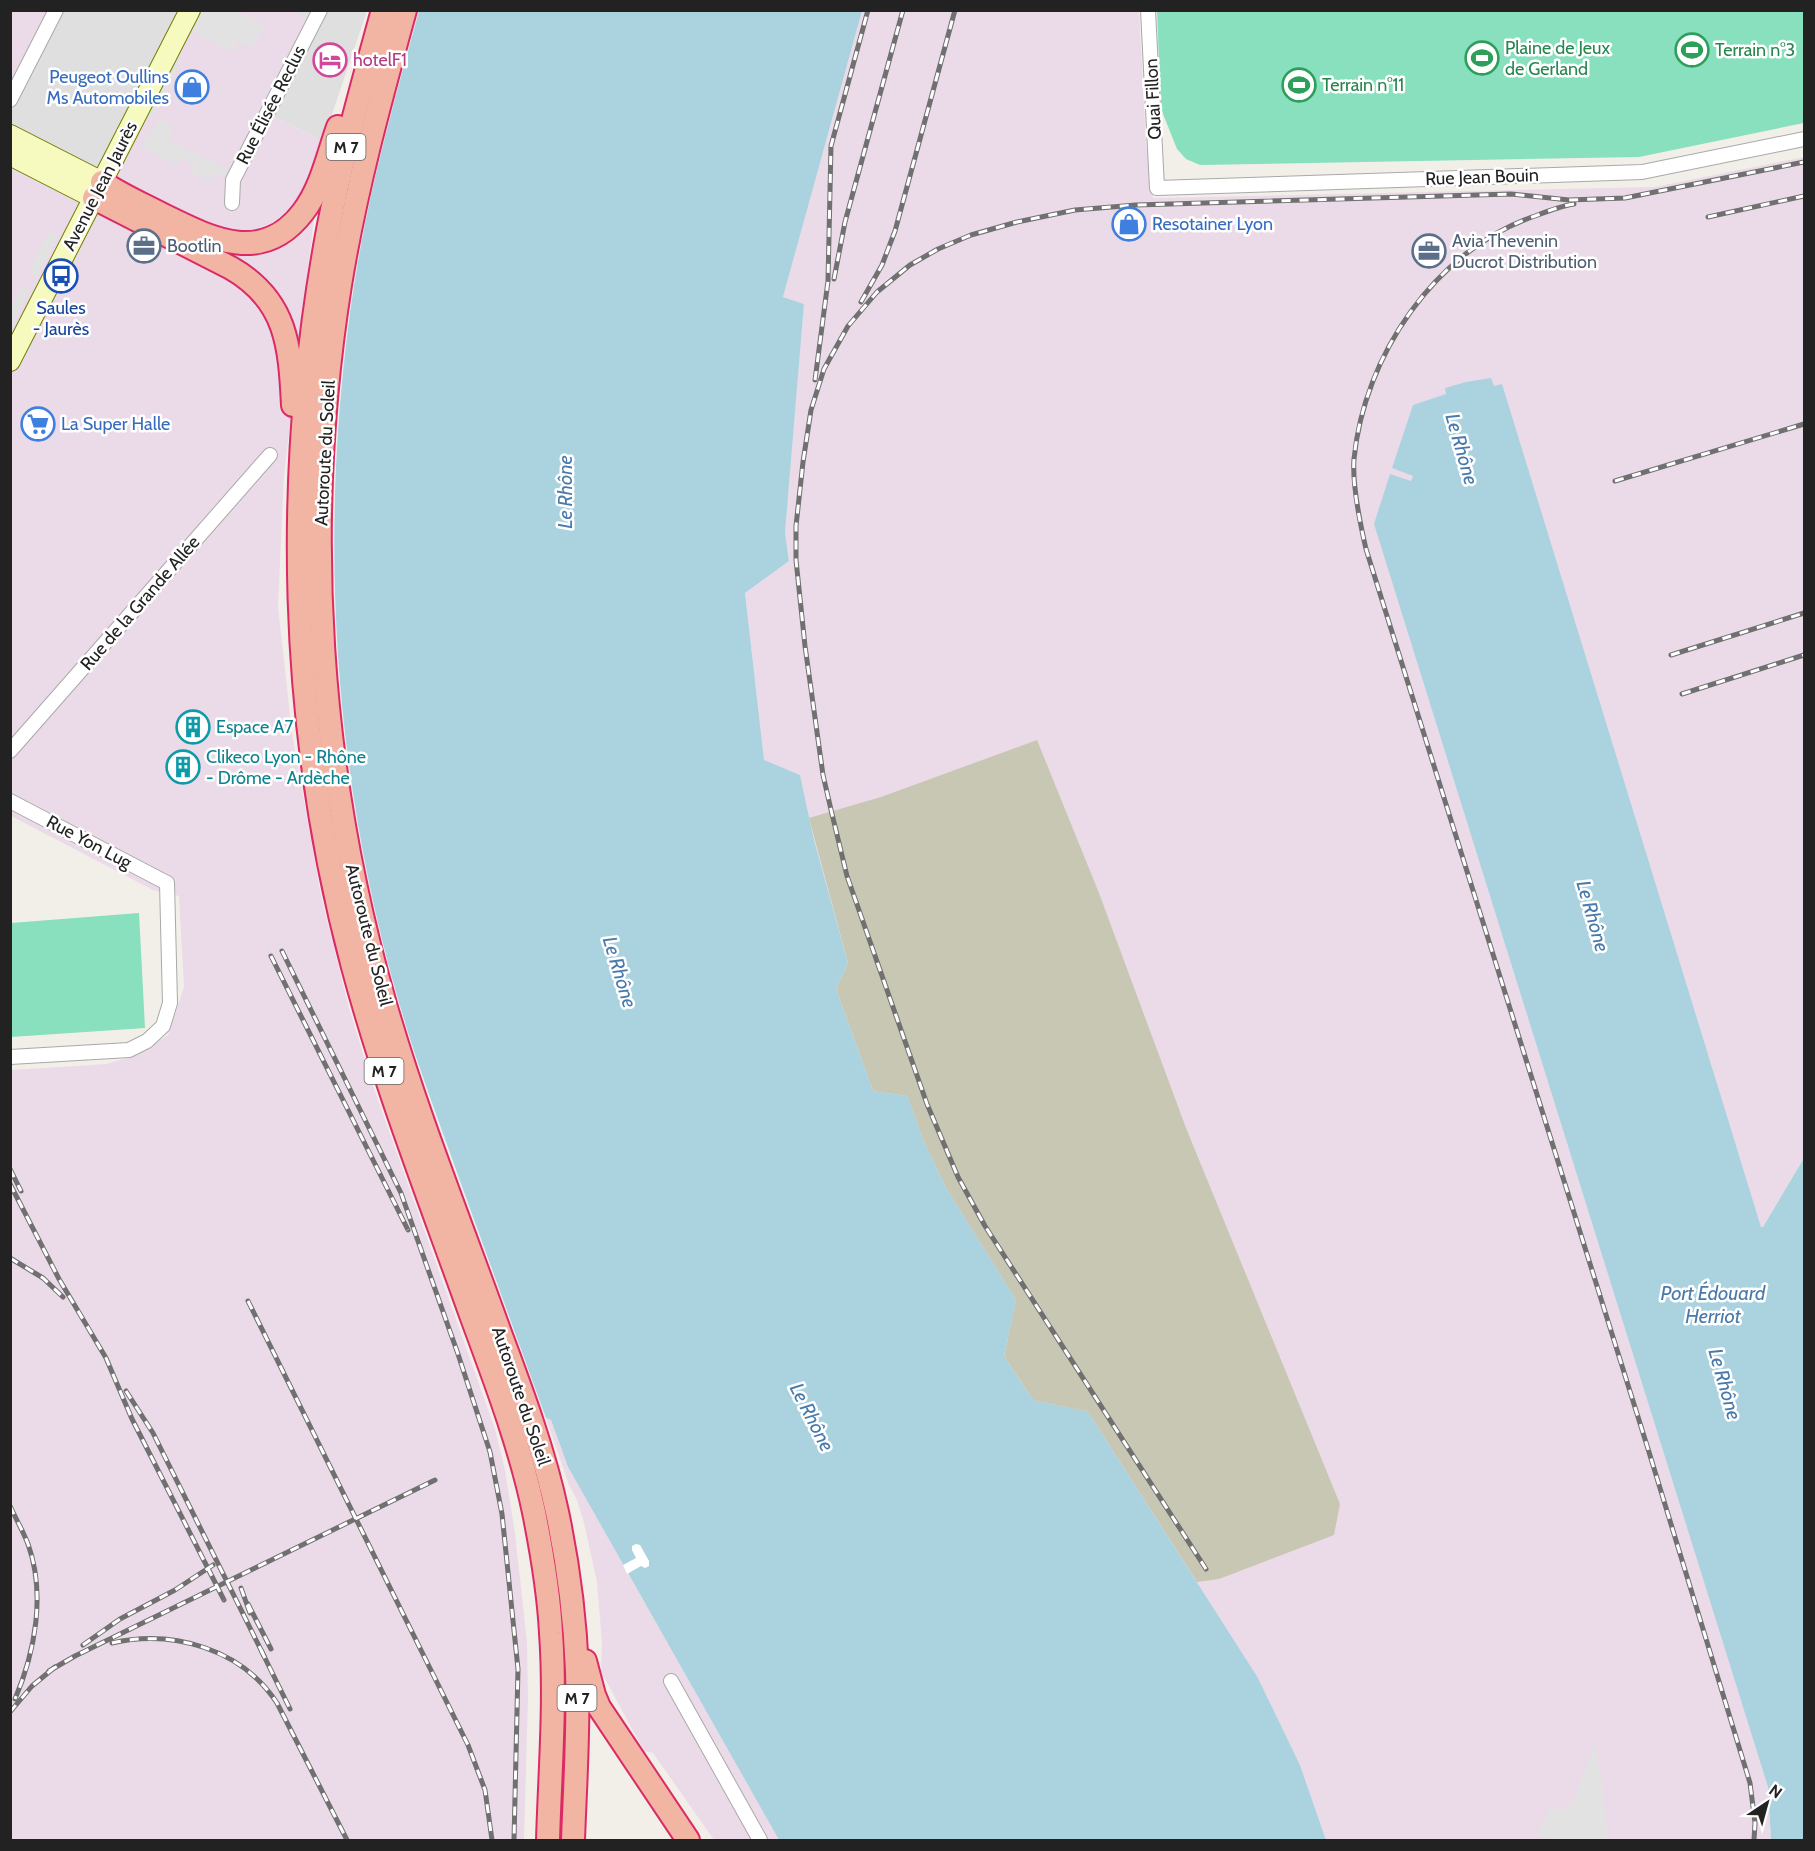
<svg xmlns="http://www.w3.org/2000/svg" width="1815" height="1851" viewBox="0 0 1815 1851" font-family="Cabin,sans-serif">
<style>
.residential{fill:#e0dfdf}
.industrial{fill:#ebdbe8}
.construction{fill:#c7c7b4}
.grass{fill:#cdebb0}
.pitch{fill:#88e0be}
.parking{fill:#e2e2e2}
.water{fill:#aad3df}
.pier{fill:#fff}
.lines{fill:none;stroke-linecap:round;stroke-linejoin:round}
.minor-casing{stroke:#a9a9a9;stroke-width:16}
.secondary-casing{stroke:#707d05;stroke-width:22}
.trunk-casing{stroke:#dc2a67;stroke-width:26}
.minor{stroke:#fff;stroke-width:14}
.secondary{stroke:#f7fabf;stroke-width:20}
.trunk{stroke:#f2b4a3;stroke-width:22}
.rail-casing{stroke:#707070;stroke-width:5}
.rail{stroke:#fff;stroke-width:3;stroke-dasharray:9;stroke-linecap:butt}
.labels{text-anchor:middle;stroke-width:5;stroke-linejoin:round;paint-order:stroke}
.shield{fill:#fff;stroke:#646464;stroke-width:1.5}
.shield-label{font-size:16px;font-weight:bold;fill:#222}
.leisure-label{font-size:18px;fill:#27864d;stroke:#fff;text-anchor:start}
.hotel-label{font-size:18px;fill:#b23c85;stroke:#fff;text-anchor:start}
.shop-label{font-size:18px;fill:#366cbe;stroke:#fff;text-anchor:start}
.street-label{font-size:18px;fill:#222;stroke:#fff}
.service-label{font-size:18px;fill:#4e5e75;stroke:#fff;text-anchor:start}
.transit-label{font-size:18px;fill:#164399;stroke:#fff}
.culture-label{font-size:18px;fill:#0d838f;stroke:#fff;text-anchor:start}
.water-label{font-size:20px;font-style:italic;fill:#4a7aab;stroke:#fff}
</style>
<rect width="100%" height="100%" fill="#f2efe9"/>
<!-- residential -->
<g class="residential">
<path d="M47,11H189L97,190L11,146L10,80Z"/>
<path d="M293,11H367L323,141L267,114L314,21Z"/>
</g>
<!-- industrial -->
<g class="industrial">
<path d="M11,10L47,11L11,80L10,11Z"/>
<path d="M189,11H293L314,21L267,114L323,141L284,476L278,607L292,733L321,896L349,1008L373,1086L495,1429L505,1470L515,1533L527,1642L528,1698L524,1840H11V1070L106,1064L137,1055L168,1035L184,987L179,896L153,890L11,816L10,146L97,190Z"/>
<path d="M862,11H1139L1146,144L1153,198L1654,187L1804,157V1158L1763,1227H1761L1494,386L1446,394L1393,468L1413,475L1411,481L1768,1787L1771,1840H1326L1300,1765L1258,1678L1033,1400L946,1188L924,1142L873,1091L836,989L848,963L814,840L800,775L764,761L745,593L789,561L785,533L804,304L783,297Z"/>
<path d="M546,1418L551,1420L568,1467L779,1840H714L653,1753L644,1751L604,1677H598V1669H601L602,1643L597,1582L584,1523L577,1500L569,1485Z"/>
</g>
<!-- construction -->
<path class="construction" d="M1037,740L1099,893L1186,1128L1340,1504L1334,1535L1219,1579L1197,1582L1088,1412L1033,1400L1004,1356L1016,1300L946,1188L924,1142L907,1096L873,1091L836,989L848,963L809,818L881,797Z"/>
<!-- grass -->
<path class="grass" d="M562,1712H567L564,1840H558Z"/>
<!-- pitch -->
<g class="pitch">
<path d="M1157,11H1804V123L1639,157L1200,165L1186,159L1177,149L1161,109Z"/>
<path d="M139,913L145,1028L11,1037V923Z"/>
</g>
<!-- parking -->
<g class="parking">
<path d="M200,11H236L264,24L252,48L238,41L232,52L190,30Z"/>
<path d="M176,58L181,61L153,117L147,114Z"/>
<path d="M159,119L174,126L168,140L228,170L224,176L215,172L210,181L191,172L194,164L181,158L177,165L141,147Z"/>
<path d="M49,232L58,236L36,278L28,273Z"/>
<path d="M21,287L29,291L11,327V307Z"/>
<path d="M1595,1744L1602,1783L1608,1840H1551L1537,1834L1551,1805L1563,1812L1573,1802Z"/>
</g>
<!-- water -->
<g class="water">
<path d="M419,11H862L783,297L804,304L785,533L789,561L745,593L764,760L800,775L814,840L848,963L836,989L873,1091L907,1096L924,1142L946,1188L1016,1300L1004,1356L1033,1400L1088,1412L1258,1678L1300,1765L1326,1840H779L568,1467L551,1420L546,1418C517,1338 488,1258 459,1178C439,1121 417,1064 400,1006C332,774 317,526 354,286C368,193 394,102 419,11Z"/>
<path d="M1491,378L1494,386L1502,384L1761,1227H1763L1804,1158V1840H1771L1768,1787L1374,524L1390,474L1411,481L1413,476L1392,468L1413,405L1446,394L1445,388L1466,382Z"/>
</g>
<!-- pier -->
<path class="pier" d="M636,1544L640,1545L649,1561V1566L645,1568L641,1566L627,1574L623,1565L636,1558L632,1550V1546Z"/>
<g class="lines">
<defs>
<g id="minor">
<path d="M1148,10L1157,188L1642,172L1804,139"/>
<path d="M10,100L56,10"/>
<path d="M232,203L233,180L320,10"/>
<path d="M10,751L270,455"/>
<path d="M10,801L167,883L170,1003L163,1026L147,1041L129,1050L10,1057"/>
<path d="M671,1681L760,1840"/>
</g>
<g id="secondary">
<path d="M10,135L102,182"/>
<path d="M10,155L94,198"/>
<path d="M10,361L190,10"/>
</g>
<g id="trunk">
<path d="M383,10C363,83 342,156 328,230C283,473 289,728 353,967C385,1086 430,1200 471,1315C495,1380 520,1445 534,1512C542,1552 549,1593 551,1633C556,1702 550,1772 548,1840"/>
<path d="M405,10C380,101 355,192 340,285C302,524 318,772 385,1004C417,1115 461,1224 500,1333C522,1392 544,1451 557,1512C568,1564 575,1618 577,1671C579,1727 575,1784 573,1840"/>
<path d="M102,182C121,195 142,204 163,215C210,238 262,266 303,212C321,189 328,155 338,127"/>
<path d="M94,198L231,268C287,300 290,346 293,405"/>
<path d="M585,1661L594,1695L599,1707L688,1840"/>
</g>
</defs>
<!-- minor casing -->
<use href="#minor" class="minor-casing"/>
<!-- secondary casing -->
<use href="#secondary" class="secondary-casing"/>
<!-- trunk casing -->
<use href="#trunk" class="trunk-casing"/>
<!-- minor -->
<use href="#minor" class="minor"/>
<!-- secondary -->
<use href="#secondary" class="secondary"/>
<!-- trunk -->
<use href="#trunk" class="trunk"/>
<defs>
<g id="rail">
<path d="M1574,204C1561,206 1548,211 1535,216C1435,250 1364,356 1354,459C1352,486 1360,523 1366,549L1649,1452L1750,1783L1755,1823L1754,1840"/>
<path d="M1708,217L1804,196"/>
<path d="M834,279L845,222L903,10"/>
<path d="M861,302L882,265L895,231L955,10"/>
<path d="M815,380L828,281L831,146L868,10"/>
<path d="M1615,481L1804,424"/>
<path d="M1671,655L1804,613"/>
<path d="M1682,694L1804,655"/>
<path d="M282,951L401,1193L458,1354L490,1452L502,1514L518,1669L514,1840"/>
<path d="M271,956L408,1230"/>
<path d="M10,1169L21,1191"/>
<path d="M10,1184L59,1279L106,1358L132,1419L224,1600"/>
<path d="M10,1258L43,1278L63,1297"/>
<path d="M248,1301L468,1745L485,1790L492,1840"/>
<path d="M126,1391L153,1433L264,1656"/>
<path d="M10,1506C16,1519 23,1531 28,1544C46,1594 35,1652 15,1699"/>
<path d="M1206,1569L985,1226L958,1177L927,1104L847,876L832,814L823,775L805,646L796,560V526L803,462L811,410L824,369L848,326L877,292L910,265L938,249L971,235L1017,222L1075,210L1136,205L1511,194L1569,200L1625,198L1804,162"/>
<path d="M241,1588L250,1613"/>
<path d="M248,1604L271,1649"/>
<path d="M112,1643C173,1629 242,1649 277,1703L347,1840"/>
<path d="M83,1645L120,1619L175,1590L213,1565"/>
<path d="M261,1650L290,1709"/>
<path d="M49,1671L75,1656L435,1480"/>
<path d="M10,1712L32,1686L55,1667"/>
</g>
</defs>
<!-- rail casing -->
<use href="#rail" class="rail-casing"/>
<!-- rail -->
<use href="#rail" class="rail"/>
</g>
<!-- icons -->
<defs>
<symbol id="stadium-ring" viewBox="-11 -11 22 22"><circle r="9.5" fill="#fff" stroke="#2e9e5b" stroke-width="1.5"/><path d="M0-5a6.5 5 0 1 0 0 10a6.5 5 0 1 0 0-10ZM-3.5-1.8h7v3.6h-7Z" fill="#2e9e5b"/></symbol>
<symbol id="hotel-ring" viewBox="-11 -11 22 22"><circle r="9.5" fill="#fff" stroke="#d1479c" stroke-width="1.5"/><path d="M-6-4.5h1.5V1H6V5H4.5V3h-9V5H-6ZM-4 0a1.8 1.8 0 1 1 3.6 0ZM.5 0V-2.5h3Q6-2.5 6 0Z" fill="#d1479c"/></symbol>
<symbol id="shop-ring" viewBox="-11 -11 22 22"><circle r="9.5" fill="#fff" stroke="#3f7fe0" stroke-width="1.5"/><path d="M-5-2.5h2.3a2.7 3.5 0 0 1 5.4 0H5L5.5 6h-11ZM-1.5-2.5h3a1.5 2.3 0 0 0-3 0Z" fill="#3f7fe0"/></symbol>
<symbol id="office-ring" viewBox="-11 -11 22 22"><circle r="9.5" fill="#fff" stroke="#5c6f8a" stroke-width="1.5"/><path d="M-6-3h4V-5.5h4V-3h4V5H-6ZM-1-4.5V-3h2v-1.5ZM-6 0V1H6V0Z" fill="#5c6f8a"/></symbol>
<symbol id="bus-ring" viewBox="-11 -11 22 22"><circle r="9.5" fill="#fff" stroke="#1a4fb4" stroke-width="1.5"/><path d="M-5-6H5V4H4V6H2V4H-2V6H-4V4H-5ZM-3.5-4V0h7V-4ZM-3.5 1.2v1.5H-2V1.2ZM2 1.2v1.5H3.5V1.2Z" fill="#1a4fb4"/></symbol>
<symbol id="supermarket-ring" viewBox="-11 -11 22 22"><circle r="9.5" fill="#fff" stroke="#3f7fe0" stroke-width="1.5"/><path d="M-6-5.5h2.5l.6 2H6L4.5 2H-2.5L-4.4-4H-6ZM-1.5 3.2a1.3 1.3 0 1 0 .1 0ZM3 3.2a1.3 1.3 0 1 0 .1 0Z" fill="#3f7fe0"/></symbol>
<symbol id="building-ring" viewBox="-11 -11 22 22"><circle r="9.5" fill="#fff" stroke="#0f9aa8" stroke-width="1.5"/><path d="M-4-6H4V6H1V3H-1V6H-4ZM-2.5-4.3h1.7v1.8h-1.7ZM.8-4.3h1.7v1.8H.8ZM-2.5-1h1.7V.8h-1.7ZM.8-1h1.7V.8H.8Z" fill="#0f9aa8"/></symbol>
</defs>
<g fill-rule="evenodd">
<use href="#stadium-ring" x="1673" y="31" width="38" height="38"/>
<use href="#stadium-ring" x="1463" y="39" width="38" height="38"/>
<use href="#hotel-ring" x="311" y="41" width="38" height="38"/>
<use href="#stadium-ring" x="1280" y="66" width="38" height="38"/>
<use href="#shop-ring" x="173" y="68" width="38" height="38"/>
<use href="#shop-ring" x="1110" y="205" width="38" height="38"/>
<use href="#office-ring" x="125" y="227" width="38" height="38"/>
<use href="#office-ring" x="1410" y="232" width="38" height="38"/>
<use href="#bus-ring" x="42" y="257" width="38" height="38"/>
<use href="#supermarket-ring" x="19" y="405" width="38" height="38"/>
<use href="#building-ring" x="174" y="708" width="38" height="38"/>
<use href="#building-ring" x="164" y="748" width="38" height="38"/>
</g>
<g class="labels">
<!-- shield labels -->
<g class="shield">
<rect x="326.5" y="134" width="39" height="26" rx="4.5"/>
<rect x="364.5" y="1058" width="39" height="26" rx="4.5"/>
<rect x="557.5" y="1685" width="39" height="26" rx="4.5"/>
</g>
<g class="shield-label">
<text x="346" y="153">M 7</text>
<text x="384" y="1077">M 7</text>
<text x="577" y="1704">M 7</text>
</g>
<!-- leisure labels -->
<g class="leisure-label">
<text x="1505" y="54">Plaine de Jeux<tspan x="1505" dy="21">de Gerland</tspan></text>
<text x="1715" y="56">Terrain n°3</text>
<text x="1322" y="91">Terrain n°11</text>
</g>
<!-- hotel labels -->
<g class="hotel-label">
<text x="353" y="66">hotelF1</text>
</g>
<!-- shop labels -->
<g class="shop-label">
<text x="169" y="83" text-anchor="end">Peugeot Oullins<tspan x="169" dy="21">Ms Automobiles</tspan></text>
<text x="1152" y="230">Resotainer Lyon</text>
<text x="61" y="430">La Super Halle</text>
</g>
<!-- street labels -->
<g class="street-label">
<text transform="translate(1153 99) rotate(-93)" y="6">Quai Fillon</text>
<text transform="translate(271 105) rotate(-63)" y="6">Rue Élisée Reclus</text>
<text transform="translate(1482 177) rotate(-2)" y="6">Rue Jean Bouin</text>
<text transform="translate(100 186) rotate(-63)" y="6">Avenue Jean Jaurès</text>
<text transform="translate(325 453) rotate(-87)" y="6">Autoroute du Soleil</text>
<text transform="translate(140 603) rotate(-49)" y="6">Rue de la Grande Allée</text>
<text transform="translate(89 842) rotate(28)" y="6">Rue Yon Lug</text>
<text transform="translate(369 935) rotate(76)" y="6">Autoroute du Soleil</text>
<text transform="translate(521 1396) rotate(71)" y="6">Autoroute du Soleil</text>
</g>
<!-- service labels -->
<g class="service-label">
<text x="1452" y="247">Avia Thevenin<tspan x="1452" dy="21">Ducrot Distribution</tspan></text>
<text x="167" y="252">Bootlin</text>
</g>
<!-- transit labels -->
<g class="transit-label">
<text x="61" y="314">Saules<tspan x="61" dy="21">- Jaurès</tspan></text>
</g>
<!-- culture labels -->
<g class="culture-label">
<text x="216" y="733">Espace A7</text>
<text x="206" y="763">Clikeco Lyon - Rhône<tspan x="206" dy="21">- Drôme - Ardèche</tspan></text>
</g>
<!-- water labels -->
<g class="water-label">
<text transform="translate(1462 449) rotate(74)" y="7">Le Rhône</text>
<text transform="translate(565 492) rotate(-90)" y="7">Le Rhône</text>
<text transform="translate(1593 916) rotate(74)" y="7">Le Rhône</text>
<text transform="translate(620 972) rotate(73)" y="7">Le Rhône</text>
<text x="1713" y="1300">Port Édouard<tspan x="1713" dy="23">Herriot</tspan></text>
<text transform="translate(1725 1384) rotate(74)" y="7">Le Rhône</text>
<text transform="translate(812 1417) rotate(63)" y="7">Le Rhône</text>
</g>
</g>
<!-- border -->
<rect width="1815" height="1851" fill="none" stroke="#222222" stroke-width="24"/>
<!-- north arrow -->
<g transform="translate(1767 1803) rotate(36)" stroke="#ffffff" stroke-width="4.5" paint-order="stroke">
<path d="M0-4.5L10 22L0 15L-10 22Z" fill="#222222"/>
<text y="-9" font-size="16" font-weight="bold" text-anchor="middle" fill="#222222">N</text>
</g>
</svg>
